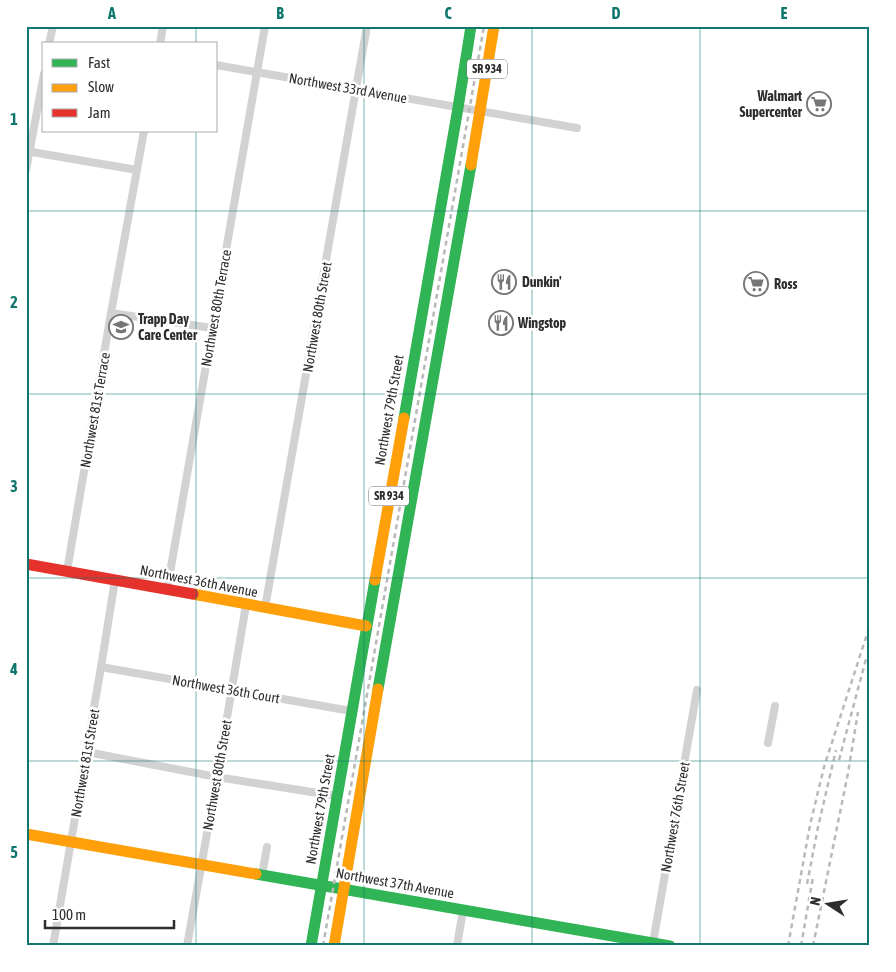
<svg xmlns="http://www.w3.org/2000/svg" width="896" height="972" viewBox="0 0 896 972" font-family="'Asap Condensed',sans-serif">
<style>
.lines{fill:none;stroke-linecap:round;stroke-linejoin:round}
.street{stroke:#d2d2d2;stroke-width:8}
.fast{stroke:#30b455;stroke-width:11}
.slow{stroke:#ff9f0a;stroke-width:11}
.jam{stroke:#e5322d;stroke-width:11}
.rail{stroke:#b9b9b9;stroke-width:2.5;stroke-dasharray:5 4;stroke-linecap:butt}
.grid{fill:none;stroke:#0f766e;stroke-width:1;stroke-opacity:0.55}
.labels{text-anchor:middle;stroke-width:5;stroke-linejoin:round;paint-order:stroke}
.shield{fill:#fff;stroke:#6c6c6c;stroke-width:1}
.shield-label{font-size:12px;font-weight:bold;fill:#2d2d2d}
.street-label{font-size:14px;fill:#2d2d2d;stroke:#fff}
.poi-label{font-size:14px;font-weight:bold;fill:#2d2d2d;stroke:#fff;text-anchor:start}
.neatline{fill:none;stroke:#0f766e;stroke-width:2}
.grid-label{font-size:16px;text-anchor:middle;font-weight:bold;fill:#0f766e}
</style>
<rect width="100%" height="100%" fill="#fff"/>
<g class="lines">
<!-- street -->
<g class="street">
<path d="M49,44L53,26"/>
<path d="M160,44L163,26"/>
<path d="M216,65L577,128"/>
<path d="M26,151L137,170"/>
<path d="M26,170L44,74"/>
<path d="M111,313L212,328"/>
<path d="M67,571L111,313L144,131"/>
<path d="M167,590L265,26"/>
<path d="M265,608L367,26"/>
<path d="M101,667L351,711"/>
<path d="M768,743L775,706"/>
<path d="M87,752L217,777L337,796"/>
<path d="M262,875L267,847"/>
<path d="M653,943L697,690"/>
<path d="M53,946L101,667L115,580"/>
<path d="M187,946L217,777L246,605"/>
<path d="M457,946L463,910"/>
</g>
<!-- fast -->
<g class="fast">
<path d="M404,418L458,108L471,26"/>
<path d="M378,689L471,165"/>
<path d="M256,874L670,946"/>
<path d="M311,946L375,580"/>
</g>
<!-- slow -->
<g class="slow">
<path d="M471,165L494,26"/>
<path d="M375,580L404,418"/>
<path d="M193,594L366,626"/>
<path d="M26,834L256,874"/>
<path d="M334,946L378,689"/>
</g>
<!-- jam -->
<path class="jam" d="M26,564L193,594"/>
<!-- rail -->
<g class="rail">
<path d="M870,684V711"/>
<path d="M839,760L866,659"/>
<path d="M807,884L818,827L836,750"/>
<path d="M323,946L484,26"/>
<path d="M788,946L810,825L824,767L870,625"/>
<path d="M801,946L813,877"/>
<path d="M813,946L848,773L858,712"/>
</g>
</g>
<!-- grid -->
<path class="grid" d="M196,26V44M364,26V946M532,26V946M700,26V946M196,131V946M26,211H870M26,394H870M26,578H870M26,761H870"/>
<!-- icons -->
<defs>
<symbol id="supermarket-ring" viewBox="-11 -11 22 22"><circle r="9.5" fill="#fff" stroke="#767676" stroke-width="1.5"/><path d="M-6-5.5h2.5l.6 2H6L4.5 2H-2.5L-4.4-4H-6ZM-1.5 3.2a1.3 1.3 0 1 0 .1 0ZM3 3.2a1.3 1.3 0 1 0 .1 0Z" fill="#767676"/></symbol>
<symbol id="restaurant-ring" viewBox="-11 -11 22 22"><circle r="9.5" fill="#fff" stroke="#767676" stroke-width="1.5"/><path d="M-5-6h1v4h1v-4h1v4h1v-4h1v5L-1.5 .5V6h-2V.5L-5-1ZM5-6V6H3V1.5H1.5Q1.5-4 5-6Z" fill="#767676"/></symbol>
<symbol id="school-ring" viewBox="-11 -11 22 22"><circle r="9.5" fill="#fff" stroke="#767676" stroke-width="1.5"/><path d="M0-5L7-2L0 1L-7-2ZM-4 1L0 2.5L4 1V4Q0 6-4 4Z" fill="#767676"/></symbol>
</defs>
<g fill-rule="evenodd">
<use href="#supermarket-ring" x="805" y="90" width="28" height="28"/>
<use href="#restaurant-ring" x="490" y="268" width="28" height="28"/>
<use href="#supermarket-ring" x="742" y="270" width="28" height="28"/>
<use href="#restaurant-ring" x="487" y="309" width="28" height="28"/>
<use href="#school-ring" x="107" y="313" width="28" height="28"/>
</g>
<g class="labels">
<!-- shield labels -->
<g class="shield">
<rect x="467" y="59.5" width="40" height="19" rx="4"/>
<rect x="369" y="486.5" width="40" height="19" rx="4"/>
</g>
<g class="shield-label">
<text x="487" y="73">SR 934</text>
<text x="389" y="500">SR 934</text>
</g>
<!-- street labels -->
<g class="street-label">
<text transform="translate(348 88) rotate(10)" y="5">Northwest 33rd Avenue</text>
<text transform="translate(216 308) rotate(-80)" y="5">Northwest 80th Terrace</text>
<text transform="translate(317 317) rotate(-80)" y="5">Northwest 80th Street</text>
<text transform="translate(95 410) rotate(-80)" y="5">Northwest 81st Terrace</text>
<text transform="translate(389 410) rotate(-80)" y="5">Northwest 79th Street</text>
<text transform="translate(199 581) rotate(11)" y="5">Northwest 36th Avenue</text>
<text transform="translate(226 689) rotate(10)" y="5">Northwest 36th Court</text>
<text transform="translate(85 763) rotate(-80)" y="5">Northwest 81st Street</text>
<text transform="translate(217 775) rotate(-80)" y="5">Northwest 80th Street</text>
<text transform="translate(320 809) rotate(-80)" y="5">Northwest 79th Street</text>
<text transform="translate(675 817) rotate(-80)" y="5">Northwest 76th Street</text>
<text transform="translate(395 883) rotate(10)" y="5">Northwest 37th Avenue</text>
</g>
<!-- poi labels -->
<g class="poi-label">
<text x="802" y="101" text-anchor="end">Walmart<tspan x="802" dy="16">Supercenter</tspan></text>
<text x="522" y="287">Dunkin'</text>
<text x="774" y="289">Ross</text>
<text x="138" y="324">Trapp Day<tspan x="138" dy="16">Care Center</tspan></text>
<text x="518" y="328">Wingstop</text>
</g>
</g>
<!-- border -->
<rect width="896" height="972" fill="none" stroke="#ffffff" stroke-width="55"/>
<!-- legend -->
<rect x="42" y="42" width="175" height="90" fill="#ffffff" stroke="#ababab"/>
<rect x="52" y="59" width="25" height="8" fill="#30b455" stroke="#ababab"/>
<text x="88" y="68" font-size="15" fill="#2d2d2d">Fast</text>
<rect x="52" y="84" width="25" height="8" fill="#ff9f0a" stroke="#ababab"/>
<text x="88" y="92" font-size="15" fill="#2d2d2d">Slow</text>
<rect x="52" y="109" width="25" height="8" fill="#e5322d" stroke="#ababab"/>
<text x="88" y="118" font-size="15" fill="#2d2d2d">Jam</text>
<!-- north arrow -->
<g transform="translate(828 904) rotate(282)" stroke="#ffffff" stroke-width="4" paint-order="stroke">
<path d="M0-4L9 19L0 12L-9 19Z" fill="#2d2d2d"/>
<text y="-8" font-size="14" font-weight="bold" text-anchor="middle" fill="#2d2d2d">N</text>
</g>
<!-- scale -->
<path d="M45 920v8h129v-8" fill="none" stroke="#2d2d2d" stroke-width="2.5"/>
<text x="52" y="920" font-size="15" fill="#2d2d2d" stroke="#ffffff" stroke-width="4" paint-order="stroke">100 m</text>
<rect x="28" y="28" width="840" height="916" class="neatline"/>
<g class="grid-label">
<text x="112" y="19">A</text>
<text x="280" y="19">B</text>
<text x="448" y="19">C</text>
<text x="616" y="19">D</text>
<text x="784" y="19">E</text>
<text x="14" y="125">1</text>
<text x="14" y="308">2</text>
<text x="14" y="492">3</text>
<text x="14" y="675">4</text>
<text x="14" y="858">5</text>
</g>
</svg>
